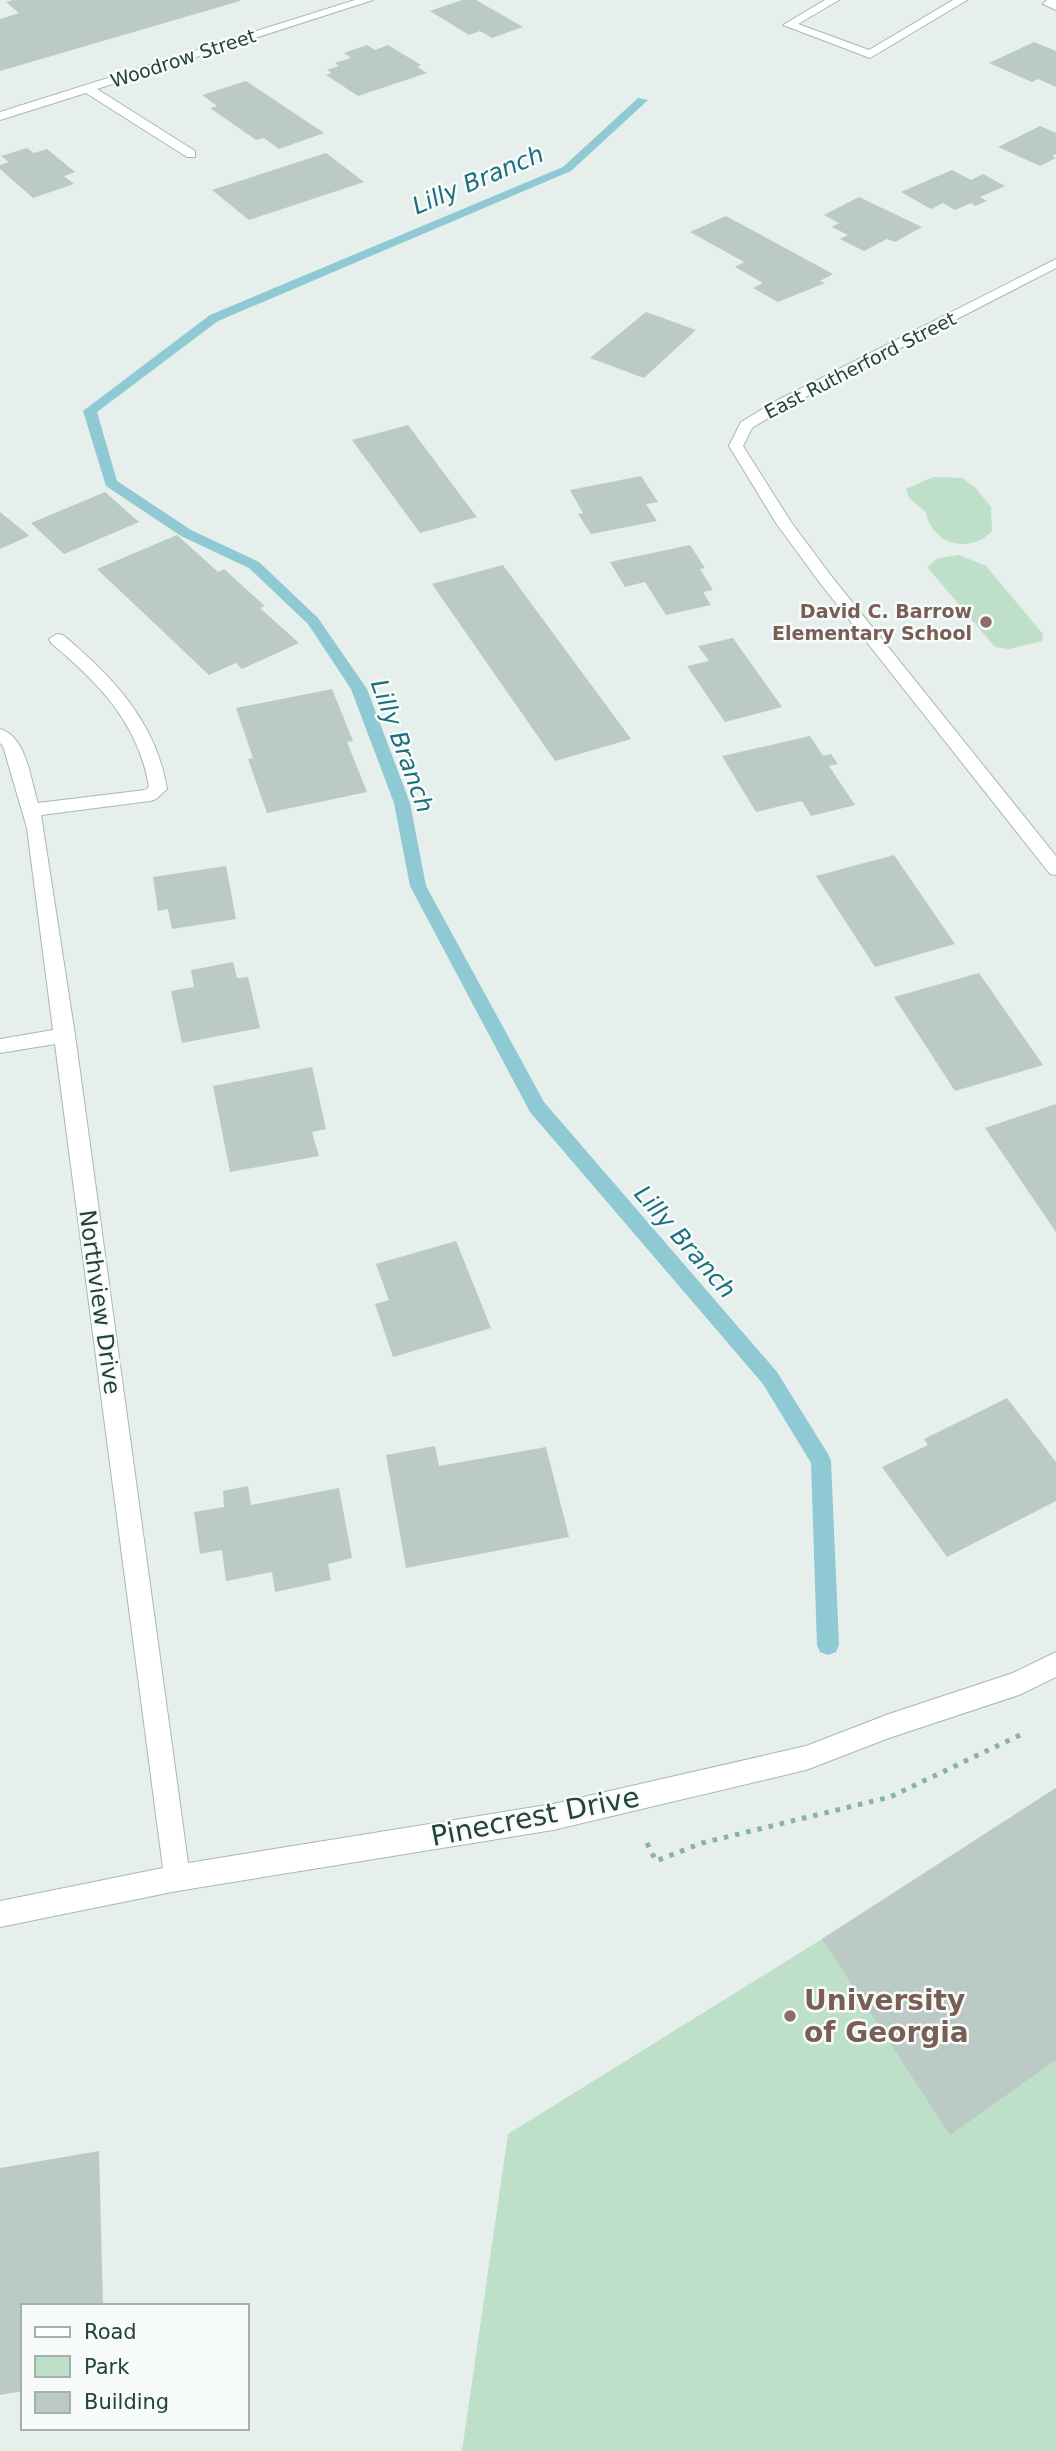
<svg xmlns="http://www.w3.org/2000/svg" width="1056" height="2451" viewBox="0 0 1056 2451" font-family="'DejaVu Sans',sans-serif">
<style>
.green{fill:#bfe0c8}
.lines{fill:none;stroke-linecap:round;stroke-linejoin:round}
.stream{fill:#8ec9d4;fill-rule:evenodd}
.building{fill:#bbcac4}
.minor-casing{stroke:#a8b8b2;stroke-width:2}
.path{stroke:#86b3a5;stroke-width:5;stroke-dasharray:4.5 7;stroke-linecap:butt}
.minor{fill:#fff;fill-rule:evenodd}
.education-dot{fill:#8d6e63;stroke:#f7fbf9;stroke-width:2.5}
.labels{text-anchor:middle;stroke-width:5;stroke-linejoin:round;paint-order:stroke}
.far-street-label{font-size:19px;fill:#24423a;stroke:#f7fbf9}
.far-education-label{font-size:19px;font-weight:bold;fill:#785e54;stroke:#f7fbf9;text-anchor:end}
.street-label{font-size:23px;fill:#24423a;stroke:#f7fbf9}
.water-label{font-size:24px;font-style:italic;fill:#1c6f80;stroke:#f7fbf9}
.near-street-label{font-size:28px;fill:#24423a;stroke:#f7fbf9}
.near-education-label{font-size:28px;font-weight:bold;fill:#785e54;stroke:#f7fbf9;text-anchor:start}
</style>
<rect width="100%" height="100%" fill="#e6efeb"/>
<!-- green -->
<g class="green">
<path d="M933,477L962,478L975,487L991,507L992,531C970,555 931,544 926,512L909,498L906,489Z"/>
<path d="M959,555L986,566L1043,634L1042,641L1009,649L995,647L927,567L938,558Z"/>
<path d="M1056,1788V2451H462L508,2134L822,1939Z"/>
</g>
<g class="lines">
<!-- stream -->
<path class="stream" d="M638,98L648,100L571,171L218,321L97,412L117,481L191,530L259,562L318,618L367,689L410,803L426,886L544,1102L777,1372L828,1454L831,1461L839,1645L836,1652L828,1655L820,1652L817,1645L811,1463L763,1384L530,1112L410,886L394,803L351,689L308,624L249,568L181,536L106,486L83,411L210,315L563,167Z"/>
</g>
<!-- building -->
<g class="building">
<path d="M13,0H240V1L0,71V19L19,13L6,2Z"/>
<path d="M462,0H476L523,27L492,38L480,31L469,35L430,11Z"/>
<path d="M1034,42L1056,51V87L1038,79L1032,82L989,63Z"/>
<path d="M367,45L375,50L388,45L421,65L417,67L427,73L358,96L326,75L332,73L327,70L339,66L335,63L351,58L344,53Z"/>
<path d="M246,81L324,133L279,149L264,138L256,140L210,108L217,106L202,95Z"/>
<path d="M1040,126L1056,133V154L1052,156L1056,158L1040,166L998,147Z"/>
<path d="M27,148L34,153L47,149L75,172L64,176L74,184L33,198L0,169V165L9,162L1,156Z"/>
<path d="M326,153L364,182L249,220L212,190Z"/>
<path d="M952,170L971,180L983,174L1005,186L980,197L987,201L975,206L971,203L955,210L943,203L931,209L901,192Z"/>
<path d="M859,197L922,227L895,242L887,239L864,251L840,239L848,235L832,227L839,223L824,215Z"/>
<path d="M726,216L833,274L820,281L825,283L778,302L753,288L763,283L735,267L744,262L690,232Z"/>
<path d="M646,312L696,330L644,378L590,358Z"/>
<path d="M408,425L470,508L477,517L420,533L352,440Z"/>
<path d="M641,476L658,502L646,504L657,521L591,534L578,514L583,513L570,490Z"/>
<path d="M105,492L139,522L64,554L31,523Z"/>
<path d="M0,512L26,533L29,536L0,549Z"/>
<path d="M177,535L218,572L224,569L265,606L260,608L299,643L242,669L236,663L209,675L97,569Z"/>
<path d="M690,545L705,568L700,569L713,590L703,592L711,605L666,615L645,582L625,587L610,562Z"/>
<path d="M503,565L505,568L631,739L555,761L432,584Z"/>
<path d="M733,638L782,707L725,722L687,666L709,661L698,646Z"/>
<path d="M332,689L353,741L347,742L367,792L267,813L248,759L253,758L236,708Z"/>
<path d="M810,736L823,756L831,754L838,764L829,766L855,805L811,816L802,801L756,812L722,756Z"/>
<path d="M894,855L955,944L875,967L816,876Z"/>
<path d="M226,866L236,919L172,929L168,909L158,911L153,877Z"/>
<path d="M233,962L237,978L248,977L260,1028L182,1043L171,991L194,987L191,970Z"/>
<path d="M979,973L1043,1065L955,1091L894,997Z"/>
<path d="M312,1067L326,1129L312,1132L319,1156L230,1172L213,1086Z"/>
<path d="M1056,1104V1232L985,1128Z"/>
<path d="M456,1241L491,1328L393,1357L375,1304L389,1300L376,1264Z"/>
<path d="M1007,1398L1056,1462V1501L947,1557L882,1467L928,1445L924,1439Z"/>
<path d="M435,1446L439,1466L546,1447L569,1537L406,1568L386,1455Z"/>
<path d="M248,1486L251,1505L339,1488L352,1558L328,1564L331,1580L275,1592L272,1572L226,1581L222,1550L200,1554L194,1512L224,1507L223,1491Z"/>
<path d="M1056,1788V2060L950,2135L822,1939Z"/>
<path d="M99,2151L103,2306H23V2391L0,2395V2168Z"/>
</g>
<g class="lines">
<defs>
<g id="minor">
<path d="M355,0H373L97,89L195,151V157H187L86,93L0,120V112Z"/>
<path d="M825,0H839L798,24L869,50L953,0H967L870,58L783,25Z"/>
<path d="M1047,0H1056V10L1043,4Z"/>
<path d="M1056,259V268L786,407L752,428L743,446L791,522L832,577L1056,856V875L1050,874L820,583L776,523L729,446L741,422L776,401Z"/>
<path d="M57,634L63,635C113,677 156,722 167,789L156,799L150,801L41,815L75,1035L188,1863L553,1804L806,1746L889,1714L1013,1673L1056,1652V1677L1019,1695L889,1738L806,1770L553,1830L177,1891L0,1927V1901L163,1868L55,1044L0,1053V1039L53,1030L27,828L3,746L0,743V729C27,737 30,779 38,803L145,790L149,787C139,724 98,682 51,643L49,639Z"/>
</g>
</defs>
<!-- minor casing -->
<use href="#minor" class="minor-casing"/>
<!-- path -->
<path class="path" d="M647,1843L656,1861L702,1843L890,1797L1020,1735"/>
<!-- minor -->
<use href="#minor" class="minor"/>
</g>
<!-- markers -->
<g class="education-dot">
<circle cx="986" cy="622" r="7"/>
<circle cx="790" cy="2016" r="7"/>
</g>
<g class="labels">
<!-- far-street labels -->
<g class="far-street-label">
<text transform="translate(183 58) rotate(-18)" y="7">Woodrow Street</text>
<text transform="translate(860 365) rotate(-27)" y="7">East Rutherford Street</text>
</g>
<!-- far-education labels -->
<g class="far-education-label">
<text x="972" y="618">David C. Barrow<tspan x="972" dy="22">Elementary School</tspan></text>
</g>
<!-- street labels -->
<g class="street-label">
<text transform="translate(100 1302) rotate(82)" y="8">Northview Drive</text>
</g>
<!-- water labels -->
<g class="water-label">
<text transform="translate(478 180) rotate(-23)" y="8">Lilly Branch</text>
<text transform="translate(402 746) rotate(70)" y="8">Lilly Branch</text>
<text transform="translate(685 1242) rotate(49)" y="8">Lilly Branch</text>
</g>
<!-- near-street labels -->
<g class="near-street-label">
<text transform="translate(535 1816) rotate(-11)" y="10">Pinecrest Drive</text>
</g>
<!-- near-education labels -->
<g class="near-education-label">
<text x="804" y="2010">University<tspan x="804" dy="32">of Georgia</tspan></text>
</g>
</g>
<!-- legend -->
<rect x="21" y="2304" width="228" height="126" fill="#f7fbf9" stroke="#a3b1ad" stroke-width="2"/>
<rect x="35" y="2327" width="35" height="10" fill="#ffffff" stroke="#a3b1ad" stroke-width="2"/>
<text x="84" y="2339" font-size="21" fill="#24423a">Road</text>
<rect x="35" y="2356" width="35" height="21" fill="#bfe0c8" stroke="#a3b1ad" stroke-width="2"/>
<text x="84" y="2374" font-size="21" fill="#24423a">Park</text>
<rect x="35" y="2392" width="35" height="21" fill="#bbcac4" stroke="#a3b1ad" stroke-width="2"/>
<text x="84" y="2409" font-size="21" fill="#24423a">Building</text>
</svg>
